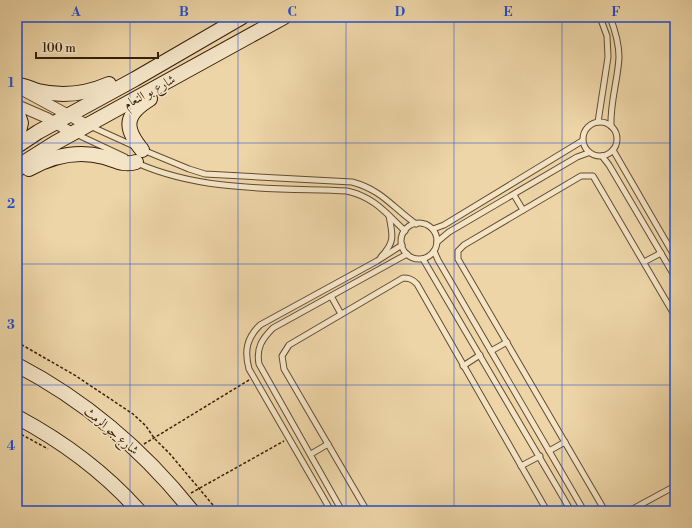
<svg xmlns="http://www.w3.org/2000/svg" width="692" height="528" viewBox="0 0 692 528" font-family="'Libre Bodoni',Amiri,serif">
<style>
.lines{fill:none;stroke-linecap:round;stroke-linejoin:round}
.lane-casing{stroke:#644c30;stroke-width:7}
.street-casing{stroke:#644c30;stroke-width:12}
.secondary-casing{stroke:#371f09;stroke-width:16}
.path{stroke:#371f09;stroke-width:1.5;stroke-dasharray:3 2;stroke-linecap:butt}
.lane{stroke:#f3e4c6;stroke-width:5}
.street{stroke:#f3e4c6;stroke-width:10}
.secondary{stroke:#f3e4c6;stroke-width:14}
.grid{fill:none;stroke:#1d4ed8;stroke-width:1;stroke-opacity:0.55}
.labels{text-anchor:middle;stroke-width:3;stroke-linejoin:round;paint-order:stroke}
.street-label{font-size:13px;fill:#371f09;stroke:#f3e4c6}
.neatline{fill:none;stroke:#1d4ed8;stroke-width:1.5}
.grid-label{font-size:13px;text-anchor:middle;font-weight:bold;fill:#1d4ed8}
</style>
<rect width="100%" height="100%" fill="#edd5a7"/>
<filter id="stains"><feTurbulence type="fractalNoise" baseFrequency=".005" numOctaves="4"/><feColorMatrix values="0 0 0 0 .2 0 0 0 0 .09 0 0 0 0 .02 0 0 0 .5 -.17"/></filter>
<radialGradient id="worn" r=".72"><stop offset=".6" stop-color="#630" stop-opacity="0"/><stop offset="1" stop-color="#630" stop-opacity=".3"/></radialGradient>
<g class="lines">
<defs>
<g id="lane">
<path d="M610,17C615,30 619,43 619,57C618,80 610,102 611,126"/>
<circle cx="600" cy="139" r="17"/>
<path d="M598,122L608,57L607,36L600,17"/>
<path d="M90,126L134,146"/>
<path d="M76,134L125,157"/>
<path d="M143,150L189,169L205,174L352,182C382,190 392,207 416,224"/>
<path d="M613,150L675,257"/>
<path d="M602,156L609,165L675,277"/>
<path d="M137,163C202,192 277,188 347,191C374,197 386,213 405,231"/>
<path d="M514,195L523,210"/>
<circle cx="419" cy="241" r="18"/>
<path d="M433,229L444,225L582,141"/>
<path d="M437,242L449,232L577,157L588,153"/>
<path d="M434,251L438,260L584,511"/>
<path d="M381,257C395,242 393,236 389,216"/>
<path d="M423,259L571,511"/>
<path d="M644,262L661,253"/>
<path d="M331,296L341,314"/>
<path d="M491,351L507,342"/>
<path d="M463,366L480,355"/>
<path d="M549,451L565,442"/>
<path d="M311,454L328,444"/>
<path d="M521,466L540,456"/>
<path d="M331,511L249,369C244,350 247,338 260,325L377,261L402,245"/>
<path d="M342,511L259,364C256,348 262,339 273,328L407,254"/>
<path d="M367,511L284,369L282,356L289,345L403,278C409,278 412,279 417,284L547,511"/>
<path d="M605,511L458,259V251L464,245L581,176H593L675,316"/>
<path d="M629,511L675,486"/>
<path d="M672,511L675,509"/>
</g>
<g id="street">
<path d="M26,92L87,125"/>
<path d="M17,105L47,118L72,133"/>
</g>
<g id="secondary">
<path d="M17,85C24,85 31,89 38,91C63,97 86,94 109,84"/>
<path d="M17,111L21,123L17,140"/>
<path d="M17,146L38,132L135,79L242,17"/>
<path d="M142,150C124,128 124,115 150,99"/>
<path d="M29,169C52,156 78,150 104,157C115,160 124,166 136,162"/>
<path d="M17,170L28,160L55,143L284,17"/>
<path d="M17,365C86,401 144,451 192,511"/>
<path d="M17,417C62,441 105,473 139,511"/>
</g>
</defs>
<!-- lane casing -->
<use href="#lane" class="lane-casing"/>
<!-- street casing -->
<use href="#street" class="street-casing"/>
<!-- secondary casing -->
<use href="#secondary" class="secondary-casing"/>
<!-- path -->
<g class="path">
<path d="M17,342L76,376L133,414L146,426L154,438L170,454L218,511"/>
<path d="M17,432L48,449"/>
<path d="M144,444L249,380"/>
<path d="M191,493L284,441"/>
</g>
<!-- lane -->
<use href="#lane" class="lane"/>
<!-- street -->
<use href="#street" class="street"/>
<!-- secondary -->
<use href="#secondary" class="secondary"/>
</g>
<!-- grid -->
<path class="grid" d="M130,17V511M238,17V511M346,17V511M454,17V511M562,17V511M17,143H675M17,264H675M17,385H675"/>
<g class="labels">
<!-- street labels -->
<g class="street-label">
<text transform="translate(149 91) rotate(-29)" y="5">شارع بو النعام</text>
<text transform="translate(112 430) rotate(40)" y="5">شارع جو الرمث</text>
</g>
</g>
<!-- margin -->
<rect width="692" height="528" fill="none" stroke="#edd5a7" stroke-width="44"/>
<!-- scale -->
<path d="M36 52v6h122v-6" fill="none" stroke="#371f09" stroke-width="2"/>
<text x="42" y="52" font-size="12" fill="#371f09" stroke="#f3e4c6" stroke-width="3" paint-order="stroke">100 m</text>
<rect x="22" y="22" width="648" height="484" class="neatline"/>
<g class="grid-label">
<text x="76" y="16">A</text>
<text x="184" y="16">B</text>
<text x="292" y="16">C</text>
<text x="400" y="16">D</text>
<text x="508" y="16">E</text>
<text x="616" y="16">F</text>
<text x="11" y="87">1</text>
<text x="11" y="208">2</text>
<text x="11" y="329">3</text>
<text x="11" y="450">4</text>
</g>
<rect width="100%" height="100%" filter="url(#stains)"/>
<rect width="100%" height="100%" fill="url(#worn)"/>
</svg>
